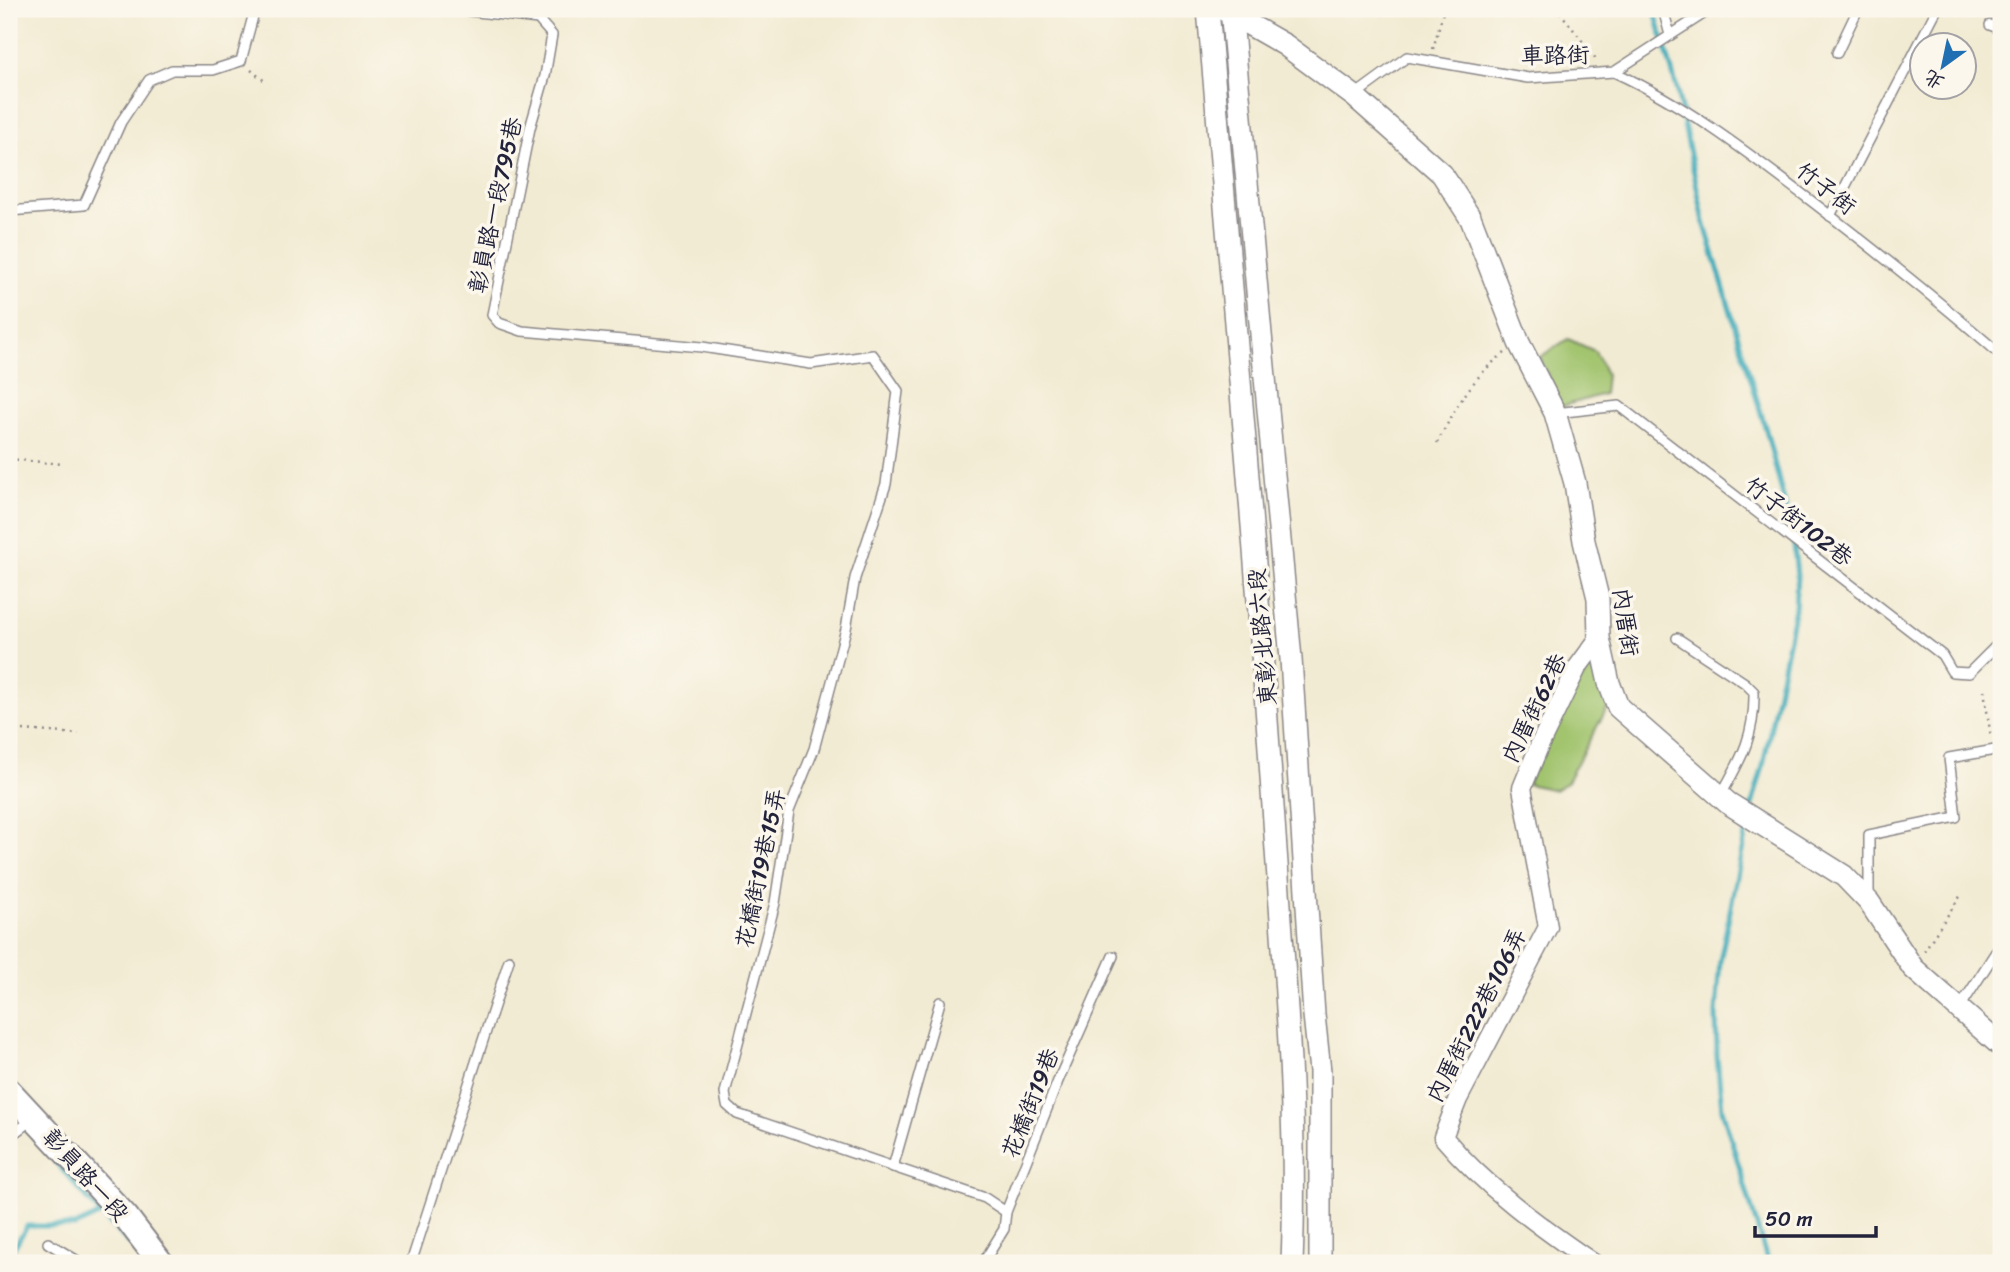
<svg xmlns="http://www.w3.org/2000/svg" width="2010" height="1272" viewBox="0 0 2010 1272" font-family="Sriracha,'LXGW WenKai TC',sans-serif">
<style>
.green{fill:#a2c46e;stroke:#627354;stroke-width:2}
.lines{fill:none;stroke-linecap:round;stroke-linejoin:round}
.stream{stroke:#3cabba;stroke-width:5}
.service-casing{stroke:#8a8687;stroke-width:12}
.minor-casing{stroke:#8a8687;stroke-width:21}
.tertiary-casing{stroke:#8a8687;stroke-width:24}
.secondary-casing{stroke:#8a8687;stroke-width:28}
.path{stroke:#8a8687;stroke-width:2.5;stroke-dasharray:2 5;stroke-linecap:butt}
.service{stroke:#fff;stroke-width:9}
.minor{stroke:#fff;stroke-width:18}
.tertiary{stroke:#fff;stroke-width:21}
.secondary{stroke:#fff;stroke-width:24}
.labels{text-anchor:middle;stroke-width:7;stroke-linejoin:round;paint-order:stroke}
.street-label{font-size:23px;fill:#22223b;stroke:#fbf7ec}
</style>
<rect width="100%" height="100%" fill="#fbf7ec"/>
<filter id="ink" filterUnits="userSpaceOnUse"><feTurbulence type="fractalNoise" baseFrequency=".0143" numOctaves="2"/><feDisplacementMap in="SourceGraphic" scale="14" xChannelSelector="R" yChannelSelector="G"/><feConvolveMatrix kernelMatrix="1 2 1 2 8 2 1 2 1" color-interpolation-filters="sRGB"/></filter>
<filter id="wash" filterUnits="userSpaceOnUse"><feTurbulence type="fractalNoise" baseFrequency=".00686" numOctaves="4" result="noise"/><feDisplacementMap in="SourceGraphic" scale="28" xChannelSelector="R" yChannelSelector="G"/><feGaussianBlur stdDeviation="1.57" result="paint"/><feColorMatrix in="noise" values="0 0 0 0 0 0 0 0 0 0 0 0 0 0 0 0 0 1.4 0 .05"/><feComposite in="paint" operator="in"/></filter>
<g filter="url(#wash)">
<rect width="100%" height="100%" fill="#f2ebd3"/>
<!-- green -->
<g class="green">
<path d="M1568,339L1595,351L1606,374L1604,394L1560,407L1540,357Z"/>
<path d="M1588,666L1615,694L1566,783L1555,790L1527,784Z"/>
</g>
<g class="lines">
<!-- stream -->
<g class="stream">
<path d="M1654,9L1676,85L1704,222L1766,430L1793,536L1797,576L1795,608L1763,766L1750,812"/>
<path d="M1748,821L1720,961L1716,1013L1717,1057L1722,1109L1768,1263"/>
<path d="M13,1113L101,1214L135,1249"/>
<path d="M9,1256L27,1226H75L101,1214"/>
</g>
</g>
</g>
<g filter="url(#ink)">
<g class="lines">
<defs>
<g id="service">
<path d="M451,9L538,19L552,35L545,76L530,128L492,315L499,323L522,331L702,347L811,364L873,355L898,391L886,484L855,578L846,629L814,749L789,811L775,903L725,1093L727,1105L737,1114L985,1198L1006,1212"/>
<path d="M1663,9L1670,35"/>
<path d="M1990,25L2001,29"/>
<path d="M1837,53L1858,9"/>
<path d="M1614,72C1686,105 1747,152 1810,200C1875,250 1939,301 2001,355"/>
<path d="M1355,95L1407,57L1528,78L1614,72L1711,9"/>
<path d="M9,211L84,205L121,122L149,80L172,70H213L241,61L255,9"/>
<path d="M1830,216L1937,9"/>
<path d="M1555,413L1619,406L1942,655L1952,672L1969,673L2001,641"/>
<path d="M1677,638L1745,683L1754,692C1755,736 1741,759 1721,795"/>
<path d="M1869,899V835L1956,817L1949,758L2001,749"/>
<path d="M1959,1009L2001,944"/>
<path d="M9,1137L33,1119"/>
<path d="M893,1167L940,1002"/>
<path d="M48,1243L81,1263"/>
<path d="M411,1263L509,960"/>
<path d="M983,1263L1004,1229L1006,1212L1058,1081L1113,956"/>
</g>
<path id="minor" d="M1593,1263C1539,1226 1485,1187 1443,1137L1458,1099L1548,927L1522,788L1540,744L1577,668L1599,638"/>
<g id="tertiary">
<path d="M1208,9C1231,280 1256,550 1274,821C1284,968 1298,1116 1292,1263"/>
<path d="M1222,9L1285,45L1354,96L1442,174L1471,219L1519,343L1555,413L1575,483L1584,541L1598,598L1599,638L1609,683L1618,707L1728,803L1844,876L1869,902L1913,968L2001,1046"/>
<path d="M1231,9L1291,659L1314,1015L1320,1071V1263"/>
</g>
<path id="secondary" d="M9,1091L126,1217L161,1263"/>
</defs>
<!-- service casing -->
<use href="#service" class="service-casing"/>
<!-- minor casing -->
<use href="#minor" class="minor-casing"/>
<!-- tertiary casing -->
<use href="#tertiary" class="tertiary-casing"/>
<!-- secondary casing -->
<use href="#secondary" class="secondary-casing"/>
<!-- path -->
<g class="path">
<path d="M1560,12L1596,59"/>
<path d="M1433,49L1444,9"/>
<path d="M251,70L267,83"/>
<path d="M1437,443C1456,408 1473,375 1505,353"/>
<path d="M9,459L63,464"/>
<path d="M1984,690L1991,738"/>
<path d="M9,729L79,734"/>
<path d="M1924,951L1961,895"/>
</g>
<!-- service -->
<use href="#service" class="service"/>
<!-- minor -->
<use href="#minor" class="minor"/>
<!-- tertiary -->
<use href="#tertiary" class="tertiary"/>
<!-- secondary -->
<use href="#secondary" class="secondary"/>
</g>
</g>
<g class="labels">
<!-- street labels -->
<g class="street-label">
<text transform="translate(1555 55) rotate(-1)" y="8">車路街</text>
<text transform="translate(1826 188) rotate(38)" y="8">竹子街</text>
<text transform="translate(495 205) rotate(-78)" y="8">彰員路一段795巷</text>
<text transform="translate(1799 521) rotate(38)" y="8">竹子街102巷</text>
<text transform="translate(1626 622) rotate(82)" y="8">內厝街</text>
<text transform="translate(1262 637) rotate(-95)" y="8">東彰北路六段</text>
<text transform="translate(1534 708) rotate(-64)" y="8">內厝街62巷</text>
<text transform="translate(760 868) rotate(-78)" y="8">花橋街19巷15弄</text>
<text transform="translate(1476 1015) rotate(-63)" y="8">內厝街222巷106弄</text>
<text transform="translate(1030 1103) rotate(-68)" y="8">花橋街19巷</text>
<text transform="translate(86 1175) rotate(48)" y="8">彰員路一段</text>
</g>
</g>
<!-- margin -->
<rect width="2010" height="1272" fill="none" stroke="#fbf7ec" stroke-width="35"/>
<!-- north arrow -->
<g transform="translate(1943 66) rotate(213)"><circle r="33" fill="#fbf7ec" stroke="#a4a2a5" stroke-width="2"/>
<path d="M0-5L12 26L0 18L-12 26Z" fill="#1f6fb2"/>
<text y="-10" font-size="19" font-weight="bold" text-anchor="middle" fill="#22223b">北</text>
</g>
<!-- scale -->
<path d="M1755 1226v10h121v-10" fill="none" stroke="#22223b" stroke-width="3.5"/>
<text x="1765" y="1226" font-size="21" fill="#22223b" stroke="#fbf7ec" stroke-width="5" paint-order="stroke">50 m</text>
</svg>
